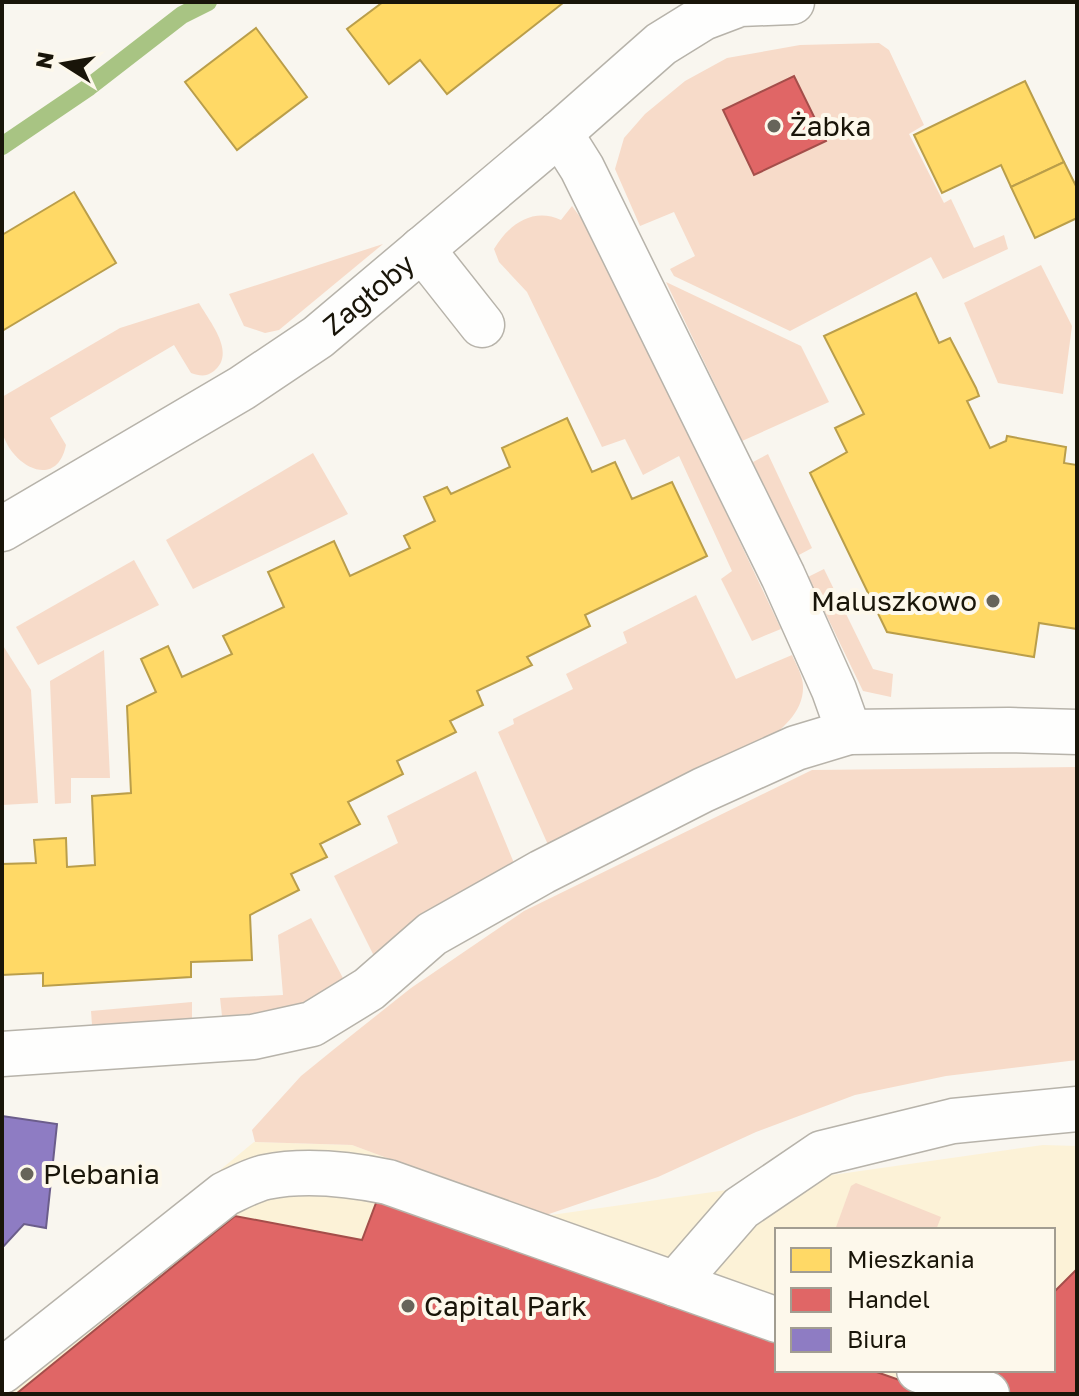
<svg xmlns="http://www.w3.org/2000/svg" width="1079" height="1396" viewBox="0 0 1079 1396" font-family="'Golos Text',sans-serif">
<style>
.built{fill:#fcf2d7;fill-rule:evenodd}
.green{fill:#f7dbc9}
.homes{fill:#ffd966;stroke:#ba9e4a;stroke-width:2}
.shops{fill:#e06666;stroke:#a44e4a;stroke-width:2}
.offices{fill:#8e7cc3;stroke:#6b5d8b;stroke-width:2}
.lines{fill:none;stroke-linecap:round;stroke-linejoin:round}
.stream{stroke:#a8c483;stroke-width:18}
.minor-casing{stroke:#b7b3aa;stroke-width:47}
.minor{stroke:#fefefd;stroke-width:44}
.poi-dot{fill:#67645a;stroke:#fdf8eb;stroke-width:3}
.labels{text-anchor:middle;stroke-width:8;stroke-linejoin:round;paint-order:stroke}
.poi-label{font-size:28px;fill:#191509;stroke:#fdf8eb;text-anchor:start}
.street-label{font-size:28px;fill:#191509;stroke:#fdf8eb}
</style>
<rect width="100%" height="100%" fill="#f9f6ef"/>
<path class="built" d="M254 1142 352 1145 544 1216 1043 1145 1077 1146V1394H2V1350ZM777 1230H1053V1370H777Z"/>
<g class="green">
<path d="M879 43 889 50 924 125 909 134 944 203 951 199 974 248 1004 235 1008 249 943 279 931 257 790 331 674 276 670 269 695 256 674 212 640 226 615 169 624 138 645 114 685 81 727 58 800 45Z"/>
<path d="M572 206 583 221 695 447 781 629 752 641 721 579 732 571 679 456 643 475 625 439 602 447 527 292 499 262 494 249C509 224 533 207 561 220Z"/>
<path d="M383 244 279 330 265 333 244 326 229 294Z"/>
<path d="M1041 265 1072 326 1063 394 998 383 964 303Z"/>
<path d="M666 282 801 346 829 402 742 441Z"/>
<path d="M199 303C209 321 237 353 214 371 206 377 200 376 191 373L174 345 50 418 66 445C56 493 8 463 2 430 0 420 2 407 2 397L120 328Z"/>
<path d="M313 453 348 514 193 589 166 540Z"/>
<path d="M768 454 812 548 797 556 753 462Z"/>
<path d="M134 560 159 605 38 665 16 627Z"/>
<path d="M824 569 873 669 893 674 891 697 863 691 808 577Z"/>
<path d="M696 595 736 679 792 655C796 664 803 676 803 686 804 712 781 730 762 744L549 847 498 732 514 724 513 719 573 689 566 674 627 643 623 632Z"/>
<path d="M2 644 31 690 38 803 2 805Z"/>
<path d="M104 650 110 778H71V803L55 804 50 681Z"/>
<path d="M1077 767V1060L946 1076 855 1095 756 1132 658 1177 543 1216 352 1145 255 1142 252 1130 301 1076 333 1050 411 988 524 911 812 770Z"/>
<path d="M476 771 514 863 374 956 334 876 398 843 387 816Z"/>
<path d="M311 918 344 980 317 1000 279 1012 222 1016 220 998 283 995 278 935Z"/>
<path d="M192 1002V1019L92 1025 91 1011Z"/>
<path d="M856 1183 941 1217 936 1230H835L851 1186Z"/>
</g>
<g class="homes">
<path d="M383 2H562L563 3 447 94 420 60 389 84 347 29Z"/>
<path d="M256 28 307 97 237 150 185 82Z"/>
<path d="M1025 81 1064 162 1011 187 1001 165 942 193 914 135Z"/>
<path d="M1064 162 1077 188V218L1035 238 1011 187Z"/>
<path d="M74 192 116 263 2 331V235Z"/>
<path d="M916 293 939 343 950 338 976 388 979 396 967 401 990 448 1006 441 1007 436 1066 447 1064 463 1077 465V629L1039 623 1034 657 887 632 810 473 847 452 835 428 864 414 824 336Z"/>
<path d="M567 418 592 472 615 462 632 499 672 482 707 556 585 615 590 626 527 657 532 665 477 691 483 705 450 721 456 732 397 761 403 774 348 802 360 824 320 844 327 857 291 874 299 890 250 915 252 960 191 962V977L43 986V973L2 975V864L36 863 34 840 66 838 67 867 95 865 92 796 131 793 127 706 156 692 141 659 168 646 182 677 232 654 223 636 284 607 268 572 334 541 350 576 410 548 404 536 435 521 424 497 447 487 451 494 510 467 502 448Z"/>
</g>
<g class="shops">
<path d="M794 76 826 141 754 175 723 110Z"/>
<path d="M379 1195 777 1336V1370H871L939 1394H16L235 1216 362 1240Z"/>
<path d="M1077 1269V1394H1013L970 1378 978 1370H1053V1293Z"/>
</g>
<path class="offices" d="M2 1116 57 1124 46 1228 24 1224 2 1248Z"/>
<g class="lines">
<path class="stream" d="M2 146 89 87 182 15 208 2"/>
<g class="minor-casing">
<g id="minor">
<path d="M560 133 582 168 783 576 834 690 849 732"/>
<path d="M422 249 482 325"/>
<path id="s1" d="M2 529 242 388 318 337 560 133 661 44 703 18 740 4 792 2"/>
<path d="M2 1054 253 1037 312 1024 369 989 432 934 542 872 703 790 796 748 849 732 1009 730 1077 732"/>
<path d="M675 1284 741 1208 822 1153 953 1121 1077 1109"/>
<path d="M919 1370 987 1394"/>
<path d="M2 1371 225 1194C238 1188 252 1180 266 1177 306 1169 349 1174 388 1182L777 1320"/>
</g>
</g>
<use href="#minor" class="minor"/>
</g>
<g class="poi-dot">
<circle cx="774" cy="126" r="8"/>
<circle cx="993" cy="601" r="8"/>
<circle cx="27" cy="1174" r="8"/>
<circle cx="408" cy="1306" r="8"/>
</g>
<g class="labels">
<g class="poi-label">
<text x="790" y="136">Żabka</text>
<text x="977" y="611" text-anchor="end">Maluszkowo</text>
<text x="43" y="1184">Plebania</text>
<text x="424" y="1316">Capital Park</text>
</g>
<g class="street-label">
<text dy="10" stroke="none"><textPath href="#s1" startOffset="436">Zagłoby</textPath></text>
</g>
</g>
<rect width="1079" height="1396" fill="none" stroke="#191509" stroke-width="8"/>
<rect x="775" y="1228" width="280" height="144" fill="#fdf8eb" stroke="#a29d91" stroke-width="2"/>
<rect x="791" y="1248" width="40" height="24" fill="#ffd966" stroke="#a29d91" stroke-width="2"/>
<text x="847" y="1268" font-size="24" fill="#191509">Mieszkania</text>
<rect x="791" y="1288" width="40" height="24" fill="#e06666" stroke="#a29d91" stroke-width="2"/>
<text x="847" y="1308" font-size="24" fill="#191509">Handel</text>
<rect x="791" y="1328" width="40" height="24" fill="#8e7cc3" stroke="#a29d91" stroke-width="2"/>
<text x="847" y="1348" font-size="24" fill="#191509">Biura</text>
<g transform="translate(64 64) rotate(281)" stroke="#fdf8eb" stroke-width="6" paint-order="stroke">
<path d="M0-6L14 30L0 20L-14 30Z" fill="#191509"/>
<text y="-12" font-size="22" font-weight="bold" text-anchor="middle" fill="#191509">N</text>
</g>
</svg>
